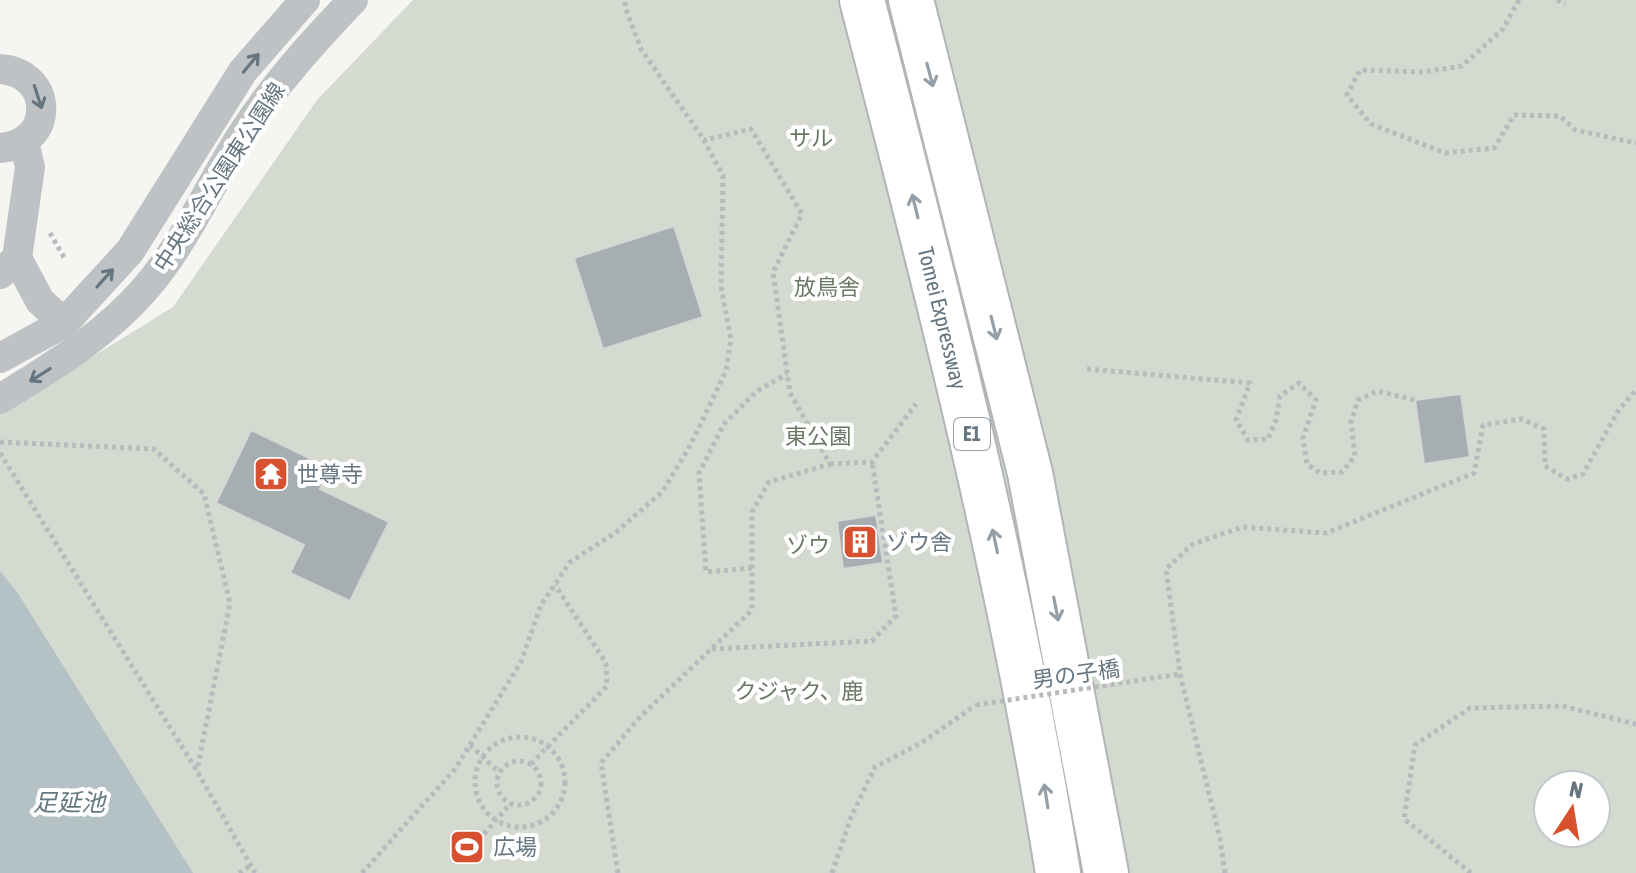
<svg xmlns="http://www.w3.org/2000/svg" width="1636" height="873" viewBox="0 0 1636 873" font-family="'Asap Condensed','Noto Sans JP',sans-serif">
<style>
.green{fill:#d5dad1;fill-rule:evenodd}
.water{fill:#b5c2c5}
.building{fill:#a6aeb2;stroke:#d6d6d4;stroke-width:2}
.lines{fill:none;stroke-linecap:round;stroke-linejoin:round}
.highway-casing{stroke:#b1b5b8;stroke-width:48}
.path{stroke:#b8bbbd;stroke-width:5;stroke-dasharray:4 4;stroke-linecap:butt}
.minor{stroke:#bec2c5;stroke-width:30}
.highway{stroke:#fff;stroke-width:44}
.path-bridge{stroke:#b8bbbd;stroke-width:5;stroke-dasharray:4 4;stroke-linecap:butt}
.oneway{stroke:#667681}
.oneway2{stroke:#949fa7}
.labels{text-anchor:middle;stroke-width:8;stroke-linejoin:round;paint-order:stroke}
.shield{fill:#fff;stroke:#949fa7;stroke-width:2}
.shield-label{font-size:20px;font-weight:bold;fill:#667681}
.park-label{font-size:22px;fill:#697864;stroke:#fff}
.street-label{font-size:22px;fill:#667681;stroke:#fff}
.poi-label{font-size:22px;fill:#667681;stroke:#fff;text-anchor:start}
.water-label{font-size:24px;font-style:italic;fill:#62777e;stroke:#fff}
</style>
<rect width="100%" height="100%" fill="#f5f5f2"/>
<path class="green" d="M413 0H1636V873H0V414L173 307 317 100ZM1548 785H1596V833H1548Z"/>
<path class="water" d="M0 571 17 592 193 873H0Z"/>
<g class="building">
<path d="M674 226 703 317 603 349 574 258Z"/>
<path d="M1461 394 1470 457 1424 464 1415 400Z"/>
<path d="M251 430 330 468 320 489 389 522 350 601 290 573 304 545 216 503Z"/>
<path d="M876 515 883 563 843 569 837 521Z"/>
</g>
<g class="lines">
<g class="highway-casing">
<g id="highway">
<path id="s1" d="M862 0C937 289 1011 578 1058 873"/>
<path d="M911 0 1030 473 1106 873"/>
</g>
</g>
<g class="path">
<path d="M1519 0 1503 29 1462 66 1423 72 1360 70 1347 95 1371 124 1445 153 1494 148 1514 115 1560 116 1575 130 1636 143"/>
<path d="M1557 0 1565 4"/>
<path d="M50 233 65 259"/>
<path d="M1087 369 1250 383 1236 420 1248 440 1268 439 1276 420 1280 396 1299 383 1316 400 1303 438 1307 464 1320 473 1342 472 1355 456 1351 422 1358 400 1377 391 1415 400"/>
<path d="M0 442 154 449 204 494 230 603 197 771"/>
<path d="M0 453 197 771 255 873"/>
<path d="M830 464 872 462 916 404"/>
<path d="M752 568 706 572 699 473 724 424 757 391 787 374"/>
<path d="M712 649 872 641 896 616 872 462"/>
<circle cx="520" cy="782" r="45"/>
<path d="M470 745 499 772"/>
<circle cx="519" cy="783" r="22"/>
<path d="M531 764 607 686 606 663 555 585"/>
<path d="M484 834 510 804"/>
<path d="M239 873 251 865"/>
<path d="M362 873 455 769 521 662 541 605 570 562 615 533 663 491 691 444 726 371 731 339 721 287 723 176 704 140 641 49 625 7V0"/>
<path d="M618 873 601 763 639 718 752 610V512L769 482 830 464 790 393 773 272 802 214 751 129 704 140"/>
<path d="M832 873 851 817 875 767 921 743 976 705"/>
<path d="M1225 873 1220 839 1180 674 1166 569 1193 544 1243 527 1326 533 1474 473 1483 425 1521 419 1544 429 1545 466 1567 479 1583 474 1618 411 1636 390"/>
<path d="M1471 873 1404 819 1415 745 1470 708 1562 706 1636 724"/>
</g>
<g class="minor">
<path d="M0 69C55 73 55 145 0 148"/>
<path d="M17 258 40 301 64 323"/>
<path d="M0 274 17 258 30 167 24 142"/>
<path d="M0 358 64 323 130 251 243 71 305 0"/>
<path d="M0 399C52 367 104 336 144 290 184 245 209 186 241 136 273 86 312 43 353 0"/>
</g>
<use href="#highway" class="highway"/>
<path class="path-bridge" d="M976 705 1180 674"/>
</g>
<defs><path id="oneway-shaft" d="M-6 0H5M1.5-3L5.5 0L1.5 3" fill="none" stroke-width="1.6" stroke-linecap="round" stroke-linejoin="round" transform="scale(2)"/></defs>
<g class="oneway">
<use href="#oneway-shaft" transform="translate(251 63) rotate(-50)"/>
<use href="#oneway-shaft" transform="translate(38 97) rotate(72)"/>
<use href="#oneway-shaft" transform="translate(105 278) rotate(-48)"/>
<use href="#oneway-shaft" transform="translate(40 375) rotate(148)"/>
</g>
<g class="oneway2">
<use href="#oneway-shaft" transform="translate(930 75) rotate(75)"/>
<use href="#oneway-shaft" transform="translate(915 206) rotate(-104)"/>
<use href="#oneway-shaft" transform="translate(994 328) rotate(76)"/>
<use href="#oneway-shaft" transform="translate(995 541) rotate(-102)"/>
<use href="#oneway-shaft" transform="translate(1056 609) rotate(79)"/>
<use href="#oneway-shaft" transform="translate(1046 796) rotate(-99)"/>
</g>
<defs>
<g id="temple-square" transform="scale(1.8)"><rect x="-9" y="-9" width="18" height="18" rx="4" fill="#d75130" stroke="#fff"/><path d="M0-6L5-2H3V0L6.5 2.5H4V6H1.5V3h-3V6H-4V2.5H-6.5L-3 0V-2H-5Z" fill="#fff"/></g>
<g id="building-square" transform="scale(1.8)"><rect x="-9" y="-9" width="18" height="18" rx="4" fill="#d75130" stroke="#fff"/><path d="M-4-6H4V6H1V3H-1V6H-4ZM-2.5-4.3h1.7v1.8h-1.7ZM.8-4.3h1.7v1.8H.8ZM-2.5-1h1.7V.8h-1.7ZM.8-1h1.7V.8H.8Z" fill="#fff"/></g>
<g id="stadium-square" transform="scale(1.8)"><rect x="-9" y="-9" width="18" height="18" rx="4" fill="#d75130" stroke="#fff"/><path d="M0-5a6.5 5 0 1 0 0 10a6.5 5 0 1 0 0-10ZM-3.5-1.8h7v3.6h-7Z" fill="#fff"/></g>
</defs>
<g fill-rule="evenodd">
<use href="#temple-square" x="271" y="474"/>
<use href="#building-square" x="860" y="542"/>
<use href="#stadium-square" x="467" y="847"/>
</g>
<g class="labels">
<rect class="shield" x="954" y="418" width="36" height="32" rx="6"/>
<g class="shield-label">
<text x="972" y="441">E1</text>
</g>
<g class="park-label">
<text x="811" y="146">サル</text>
<text x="827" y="295">放鳥舎</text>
<text x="818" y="444">東公園</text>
<text x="808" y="553">ゾウ</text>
<text x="799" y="699">クジャク、鹿</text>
</g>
<g class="street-label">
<text transform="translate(219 177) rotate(-57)" y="8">中央総合公園東公園線</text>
<text dy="8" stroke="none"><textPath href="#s1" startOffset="328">Tomei Expressway</textPath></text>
<text transform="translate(1076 674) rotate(-8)" y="8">男の子橋</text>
</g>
<g class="poi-label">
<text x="297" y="482">世尊寺</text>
<text x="886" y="550">ゾウ舎</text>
<text x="493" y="855">広場</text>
</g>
<g class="water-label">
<text x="69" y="811">足延池</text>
</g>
</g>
<g transform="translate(1572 809) rotate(12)"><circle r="38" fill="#ffffff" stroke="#c2c8cd" stroke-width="2"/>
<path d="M0-6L14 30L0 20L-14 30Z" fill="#d75130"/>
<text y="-12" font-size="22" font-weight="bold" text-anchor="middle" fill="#667681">N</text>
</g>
</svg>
